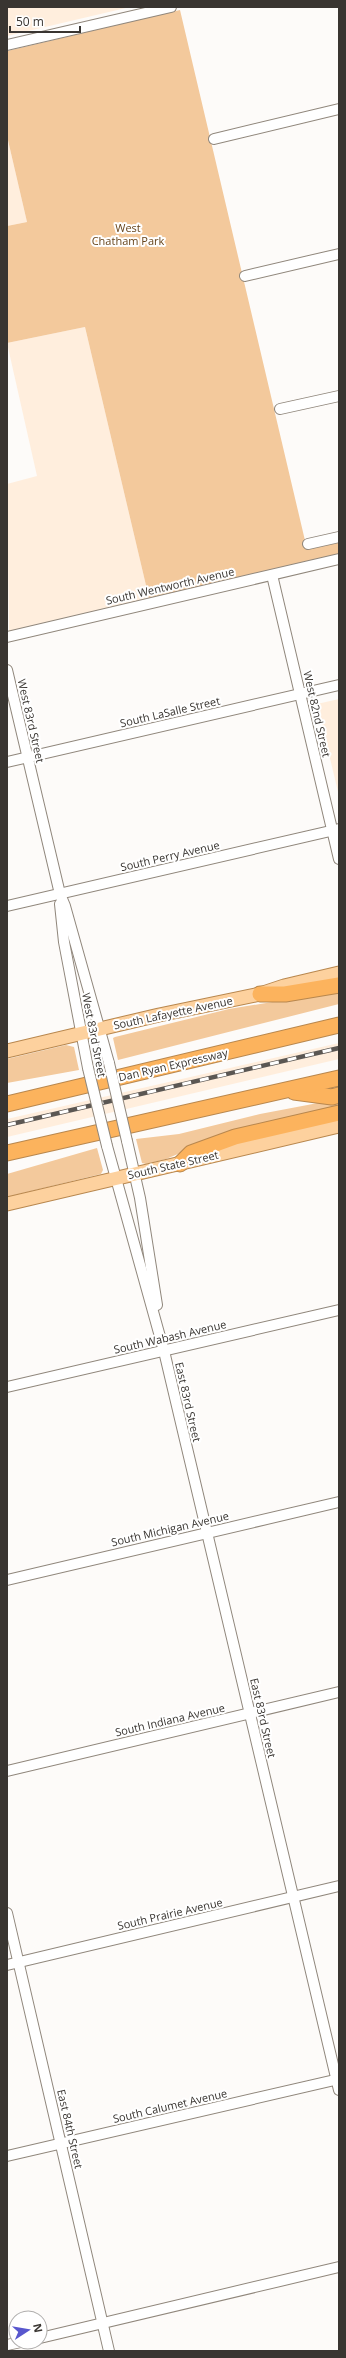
<svg xmlns="http://www.w3.org/2000/svg" width="346" height="2358" viewBox="0 0 346 2358" font-family="'Open Sans',sans-serif">
<style>
.built{fill:#fed}
.green{fill:#f3c99c}
.lines{fill:none;stroke-linecap:round;stroke-linejoin:round}
.minor-casing{stroke:#90877c;stroke-width:12}
.major-casing{stroke:#b8874e;stroke-width:15}
.highway-casing{stroke:#b8874e;stroke-width:17}
.minor{stroke:#fff;stroke-width:10}
.major{stroke:#fdd19e;stroke-width:13}
.highway{stroke:#fcb35d;stroke-width:15}
.rail-casing{stroke:#5b5753;stroke-width:4.5}
.rail{stroke:#fff;stroke-width:3;stroke-dasharray:9;stroke-linecap:butt}
.minor-bridge-casing{stroke:#90877c;stroke-width:12;stroke-linecap:butt}
.minor-bridge{stroke:#fff;stroke-width:10}
.labels{text-anchor:middle;stroke-width:4;stroke-linejoin:round;paint-order:stroke}
.park-label{font-size:11px;fill:#66441b;stroke:#fff}
.street-label{font-size:11px;fill:#393531;stroke:#fff}
</style>
<rect width="100%" height="100%" fill="#fdfbf9"/>
<g class="built">
<path d="M7 7H130L7 36Z"/>
<path d="M7 136 27 222 7 226Z"/>
<path d="M85 327 149 598 9 632 7 484 37 476 7 343Z"/>
<path d="M339 699V796L317 704Z"/>
<path d="M339 1043V1059L7 1137V1119Z"/>
</g>
<g class="green">
<path d="M180 10 307 549 339 542V555L149 598 85 327 7 343V226L27 222 7 136V51Z"/>
<path d="M339 991V1004L118 1060 113 1038 115 1037 229 1009Z"/>
<path d="M66 1045 74 1047 79 1070 7 1083V1059Z"/>
<path d="M339 1099V1108L197 1146 166 1159 146 1164 142 1163 136 1139 179 1134 260 1114Z"/>
<path d="M97 1148 103 1170 101 1174 7 1197V1174Z"/>
</g>
<g class="lines">
<g class="minor-casing">
<g id="minor">
<path d="M7 45 171 7"/>
<path d="M214 139 339 109"/>
<path d="M245 276 339 254"/>
<path d="M280 409 339 396"/>
<path d="M308 544 339 537"/>
<path d="M272 575 339 859"/>
<path d="M7 637 339 559"/>
<path d="M7 670 60 894 65 906 109 1063"/>
<path d="M7 762 339 685"/>
<path d="M60 904 64 942 88 1068"/>
<path d="M7 906 339 829"/>
<path d="M127 1141 140 1198 157 1305"/>
<path d="M107 1146 164 1351 339 2090"/>
<path d="M7 1387 339 1310"/>
<path d="M7 1580 339 1502"/>
<path d="M7 1771 339 1692"/>
<path d="M7 1913 109 2351"/>
<path d="M7 1965 339 1886"/>
<path d="M7 2156 339 2079"/>
<path d="M40 2338 339 2267"/>
<path d="M7 2345 21 2342"/>
</g>
</g>
<g class="major-casing">
<g id="major">
<path d="M7 1051 159 1015 260 994 284 986 339 973"/>
<path d="M7 1204 339 1126"/>
</g>
</g>
<g class="highway-casing">
<g id="highway">
<path d="M260 994H285L339 985"/>
<path d="M294 1092 332 1097 339 1095"/>
<path d="M7 1104 339 1025"/>
<path d="M7 1153 339 1078"/>
<path d="M180 1164 191 1153 235 1137 339 1113"/>
</g>
</g>
<use href="#minor" class="minor"/>
<use href="#major" class="major"/>
<use href="#highway" class="highway"/>
<g class="rail-casing">
<path id="rail" d="M7 1125 339 1048"/>
</g>
<use href="#rail" class="rail"/>
<g class="minor-bridge-casing">
<g id="minor-bridge">
<path d="M109 1063 127 1141"/>
<path d="M88 1068 107 1146"/>
</g>
</g>
<use href="#minor-bridge" class="minor-bridge"/>
</g>
<g class="labels">
<g class="park-label">
<text x="128" y="232">West<tspan x="128" dy="13">Chatham Park</tspan></text>
</g>
<g class="street-label">
<text transform="translate(170 586) rotate(-13)" y="4">South Wentworth Avenue</text>
<text transform="translate(170 712) rotate(-13)" y="4">South LaSalle Street</text>
<text transform="translate(317 714) rotate(77)" y="4">West 82nd Street</text>
<text transform="translate(31 721) rotate(77)" y="4">West 83rd Street</text>
<text transform="translate(170 856) rotate(-13)" y="4">South Perry Avenue</text>
<text transform="translate(173 1013) rotate(-12)" y="4">South Lafayette Avenue</text>
<text transform="translate(94 1035) rotate(79)" y="4">West 83rd Street</text>
<text transform="translate(173 1065) rotate(-13)" y="4">Dan Ryan Expressway</text>
<text transform="translate(173 1165) rotate(-13)" y="4">South State Street</text>
<text transform="translate(170 1337) rotate(-13)" y="4">South Wabash Avenue</text>
<text transform="translate(188 1402) rotate(77)" y="4">East 83rd Street</text>
<text transform="translate(170 1529) rotate(-13)" y="4">South Michigan Avenue</text>
<text transform="translate(263 1718) rotate(77)" y="4">East 83rd Street</text>
<text transform="translate(170 1720) rotate(-13)" y="4">South Indiana Avenue</text>
<text transform="translate(170 1914) rotate(-13)" y="4">South Prairie Avenue</text>
<text transform="translate(170 2106) rotate(-13)" y="4">South Calumet Avenue</text>
<text transform="translate(70 2129) rotate(77)" y="4">East 84th Street</text>
</g>
</g>
<rect width="346" height="2358" fill="none" stroke="#393531" stroke-width="16"/>
<g transform="translate(28 2330) rotate(78)"><circle r="19" fill="#ffffff" stroke="#b0aead"/>
<path d="M0-3L7 15L0 10L-7 15Z" fill="#5857ce"/>
<text y="-6" font-size="11" font-weight="bold" text-anchor="middle" fill="#393531">N</text>
</g>
<path d="M10 26v6h70v-6" fill="none" stroke="#393531" stroke-width="2"/>
<text x="16" y="26" font-size="12" fill="#393531" stroke="#ffffff" stroke-width="3" paint-order="stroke">50 m</text>
</svg>
